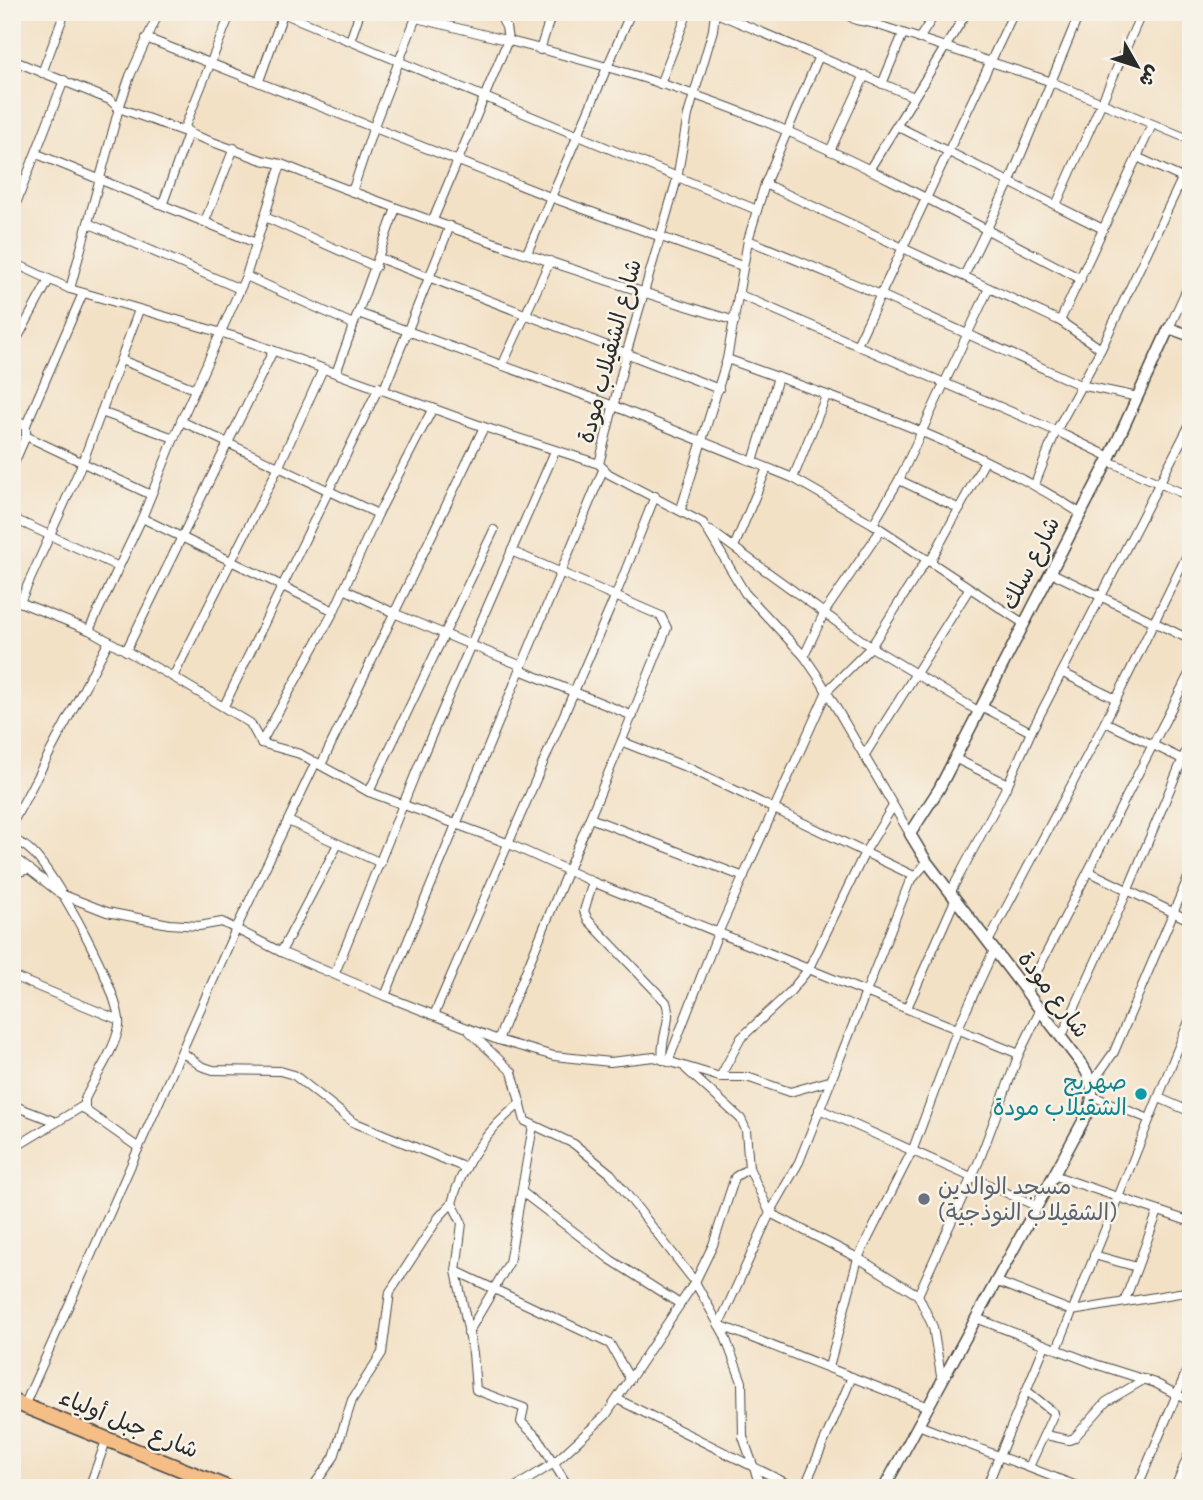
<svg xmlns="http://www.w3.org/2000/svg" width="1203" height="1500" viewBox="0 0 1203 1500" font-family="'Patrick Hand','Playpen Sans Arabic',sans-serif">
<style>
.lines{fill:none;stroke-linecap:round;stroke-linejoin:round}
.minor-casing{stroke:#494642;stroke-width:10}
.tertiary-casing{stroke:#494642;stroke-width:13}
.trunk-casing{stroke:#494642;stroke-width:17}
.minor{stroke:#fff;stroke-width:8}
.tertiary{stroke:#fff;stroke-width:10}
.trunk{stroke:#f6be87;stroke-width:14}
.culture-dot{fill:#0f9aa8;stroke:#f7f3e8;stroke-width:2.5}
.worship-dot{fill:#6b7280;stroke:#f7f3e8;stroke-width:2.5}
.labels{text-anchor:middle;stroke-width:5;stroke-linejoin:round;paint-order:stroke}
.street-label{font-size:23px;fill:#2b2b2b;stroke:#f7f3e8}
.culture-label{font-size:23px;fill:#0d838f;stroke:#f7f3e8;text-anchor:end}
.worship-label{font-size:23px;fill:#5b616d;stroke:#f7f3e8;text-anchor:start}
</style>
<rect width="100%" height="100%" fill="#f7f3e8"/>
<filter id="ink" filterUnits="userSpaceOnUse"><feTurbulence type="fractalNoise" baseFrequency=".0143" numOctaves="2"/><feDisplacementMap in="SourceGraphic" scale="14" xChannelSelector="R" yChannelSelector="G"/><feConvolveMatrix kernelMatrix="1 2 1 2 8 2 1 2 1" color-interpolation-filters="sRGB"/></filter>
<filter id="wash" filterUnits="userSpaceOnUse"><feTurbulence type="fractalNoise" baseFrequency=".00686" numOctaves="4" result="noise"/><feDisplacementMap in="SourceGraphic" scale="28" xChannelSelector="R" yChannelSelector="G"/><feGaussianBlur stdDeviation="1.57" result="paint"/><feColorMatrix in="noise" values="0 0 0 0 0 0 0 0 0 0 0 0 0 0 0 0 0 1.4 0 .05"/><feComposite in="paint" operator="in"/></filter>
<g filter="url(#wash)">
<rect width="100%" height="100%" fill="#f3e1c6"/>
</g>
<g filter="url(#ink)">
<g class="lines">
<g class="minor-casing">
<g id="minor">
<path d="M280 12 757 210"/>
<path d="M714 12 914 97"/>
<path d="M715 12 713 30 688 115 677 179 627 351 599 464 609 474 703 523 745 593 804 656 817 675 910 834"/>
<path d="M842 12 856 20 872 23 1049 81 1191 140"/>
<path d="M416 18C541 48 669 79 787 131 887 175 984 229 1081 279"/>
<path d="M872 23 877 12"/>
<path d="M146 38 550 197 742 266"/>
<path d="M919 39 936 12"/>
<path d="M350 41 360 12"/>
<path d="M540 50 552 12"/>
<path d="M12 60 110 100 119 108 262 160 281 164C430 223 582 274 735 321"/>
<path d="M42 73 65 12"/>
<path d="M259 81 283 14"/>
<path d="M660 84 688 12"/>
<path d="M882 84 903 34"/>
<path d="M897 126 1103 229"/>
<path d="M184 129 231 12"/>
<path d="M830 151 865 75"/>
<path d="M37 154 256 243"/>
<path d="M1137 157 1182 178"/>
<path d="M869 170 967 12"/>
<path d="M765 184 1060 321 1101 349"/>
<path d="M352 192 374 126 418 12"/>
<path d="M163 203 189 131"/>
<path d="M1056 205 1142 12"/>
<path d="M12 214 64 80"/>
<path d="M265 217 376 267"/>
<path d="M433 220 508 40 506 27 498 12"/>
<path d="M205 221 234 148"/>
<path d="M90 224 240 289"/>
<path d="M748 240 881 295 1080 385 1138 397"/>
<path d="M527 253 631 12"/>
<path d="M379 258 719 389"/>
<path d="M12 262 70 289 236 337 484 427 599 464"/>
<path d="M246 276 353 324"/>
<path d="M964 276 1010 181 1080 12"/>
<path d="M70 289 119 108 130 76 159 12"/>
<path d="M738 294 1056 431 1110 457"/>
<path d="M358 313 614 406 793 478 873 524 1023 623"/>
<path d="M1060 321 1152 125"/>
<path d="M1169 328 1191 280"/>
<path d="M857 345 1014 12"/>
<path d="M12 348 49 280"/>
<path d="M727 359C847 402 973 444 1080 513"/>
<path d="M121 360 195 389"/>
<path d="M502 366 550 261"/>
<path d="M336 373 396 208"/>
<path d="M384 389 450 226"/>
<path d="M101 412 174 438"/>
<path d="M12 417 26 425"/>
<path d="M181 421 378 514"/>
<path d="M26 436 151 495"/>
<path d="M1108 461 1191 497"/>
<path d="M753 462 778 377"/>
<path d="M12 468 26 436V425L83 293"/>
<path d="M793 478 826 396"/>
<path d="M899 480 960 509"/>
<path d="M1035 484 1056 431 1101 349 1191 160"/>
<path d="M681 509 727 359 748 240 765 184 819 56"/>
<path d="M12 518 119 567"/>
<path d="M142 518 334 611"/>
<path d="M873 524 899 480 989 288"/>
<path d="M711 531 871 647 978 711"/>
<path d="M734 547 767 468"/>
<path d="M930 562 985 461"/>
<path d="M1050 572 1191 640"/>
<path d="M344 589 396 614 522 666"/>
<path d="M12 599 89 630 173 677 250 723 261 743 300 754 369 792 507 843 593 882 1019 1054"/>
<path d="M20 602 82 464 139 310"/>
<path d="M89 630 142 518 181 421 246 276 281 164"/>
<path d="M126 651 273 351"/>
<path d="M804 656 824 613 880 531"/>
<path d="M520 670 633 716"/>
<path d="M1063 673 1116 699"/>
<path d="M173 677 279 466 323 369"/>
<path d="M224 706 379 387"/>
<path d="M981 706 1031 732"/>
<path d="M1105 722 1182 759"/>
<path d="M623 742 691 769 912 875"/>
<path d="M261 743 334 611 378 514 433 408"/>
<path d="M864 756 969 589"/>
<path d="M954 758 1008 784"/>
<path d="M321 765 484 427"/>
<path d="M369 792 494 530"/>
<path d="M590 818 744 877"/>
<path d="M288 821 381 863"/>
<path d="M12 824 109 641"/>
<path d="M12 838C18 842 25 845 30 850 54 870 123 996 119 1026 115 1050 95 1077 85 1099V1110L139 1148"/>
<path d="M12 856 61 894 107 912 169 924 199 926 222 922 281 952 385 996 498 1040 554 1056 610 1062 654 1057 720 1077H747L790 1092 829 1081"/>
<path d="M927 862 909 883 799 1162 770 1213 719 1325 928 1407"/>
<path d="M1090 872 1191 921"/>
<path d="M12 874 30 869"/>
<path d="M593 882 584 911 588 920 666 1002C673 1021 659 1040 663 1060"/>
<path d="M950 893 1008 784 1031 732 1191 422"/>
<path d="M988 942 1105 722 1191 547"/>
<path d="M281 952 338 844"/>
<path d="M335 973 423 755 555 451"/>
<path d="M12 976 119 1020"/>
<path d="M1027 991 1191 670"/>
<path d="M385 996 603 470"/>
<path d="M907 1008 955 900"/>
<path d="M434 1015 615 597 655 496"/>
<path d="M470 1032 512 1072 525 1121 574 1144 611 1174 695 1282 724 1334 742 1382 743 1437 761 1488"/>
<path d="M1061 1038 1127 892 1191 739"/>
<path d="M498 1040C553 902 613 767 667 628L661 616 511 551"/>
<path d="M182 1052 201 1066 213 1070 280 1071 294 1075 353 1122 466 1168"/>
<path d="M668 1062 718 933 827 691 871 647 927 559"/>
<path d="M686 1069 741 1119 746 1130 749 1168 770 1213 858 1258 918 1295 933 1327 942 1382"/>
<path d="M720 1077 741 1038 789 993 808 970 865 852 893 806"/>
<path d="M1092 1083 1114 1052 1191 871"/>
<path d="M1092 1096 1149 1119"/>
<path d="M1159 1098 1191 1112"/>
<path d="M521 1103C489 1127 462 1164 452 1203L462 1223 456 1271 473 1353 476 1390 524 1408 521 1422 538 1438 569 1488"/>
<path d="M12 1105 56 1122"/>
<path d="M819 1109 1036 1206"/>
<path d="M12 1149 83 1106"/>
<path d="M1053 1175 1191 1222"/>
<path d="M522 1192 611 1260 680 1304"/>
<path d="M1094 1255 1137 1267"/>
<path d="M456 1271 610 1344 630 1379"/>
<path d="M995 1281 1072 1311 1191 1291"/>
<path d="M918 1295 979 1161 1019 1054 1041 1009"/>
<path d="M1125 1300 1158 1211"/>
<path d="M976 1318 1095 1364 1155 1383 1191 1402"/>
<path d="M468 1333 509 1263 533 1126"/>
<path d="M1057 1349 1191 1016"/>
<path d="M829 1367 858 1258 913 1149 958 1028 994 950"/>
<path d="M1027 1391 1054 1413 1029 1467"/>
<path d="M617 1399 796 1488"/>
<path d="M24 1406 235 931 316 762"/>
<path d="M918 1425 1082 1488"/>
<path d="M1046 1435 1069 1440 1074 1438 1106 1402 1145 1379"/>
<path d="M89 1488 107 1438"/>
<path d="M312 1488 334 1457 352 1400 382 1353 390 1292 439 1217 452 1203"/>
<path d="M514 1488 554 1463 606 1415 695 1282 713 1245 735 1177 749 1168"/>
<path d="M804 1488 852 1377"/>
<path d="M986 1488 1045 1345"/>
<path d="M1137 1488 1191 1361"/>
<path d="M1175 1488 1191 1448"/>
</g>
</g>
<g class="tertiary-casing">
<path id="tertiary" d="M884 1488 1088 1112C1095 1095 1093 1082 1083 1066L927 862 910 834 939 789 1108 461 1169 328 1191 336"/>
</g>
<g class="trunk-casing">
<path id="trunk" d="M12 1401 228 1488"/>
</g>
<use href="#minor" class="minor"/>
<use href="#tertiary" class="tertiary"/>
<use href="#trunk" class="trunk"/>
</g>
</g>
<circle class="culture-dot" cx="1141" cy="1094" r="7"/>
<circle class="worship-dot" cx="924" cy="1199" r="7"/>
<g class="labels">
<g class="street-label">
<text transform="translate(609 351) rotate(-75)" y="8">شارع الشقيلاب مودة</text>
<text transform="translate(1030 563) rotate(-63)" y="8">شارع سلك</text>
<text transform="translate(1054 994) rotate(53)" y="8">شارع مودة</text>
<text transform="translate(129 1423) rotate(22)" y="8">شارع جبل أولياء</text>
</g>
<g class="culture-label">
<text x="1127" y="1089">صهريج<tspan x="1127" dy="26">الشقيلاب مودة</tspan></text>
</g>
<g class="worship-label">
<text x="938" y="1194">مسجد الوالدين<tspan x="938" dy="26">(الشقيلاب النوذجية)</tspan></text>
</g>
</g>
<rect width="1203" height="1500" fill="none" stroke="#f7f3e8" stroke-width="42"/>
<g transform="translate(1137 66) rotate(129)" stroke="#f7f3e8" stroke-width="5" paint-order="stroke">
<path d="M0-5L12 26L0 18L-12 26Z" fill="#2b2b2b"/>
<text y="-10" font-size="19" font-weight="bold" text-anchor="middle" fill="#2b2b2b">ش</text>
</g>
</svg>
